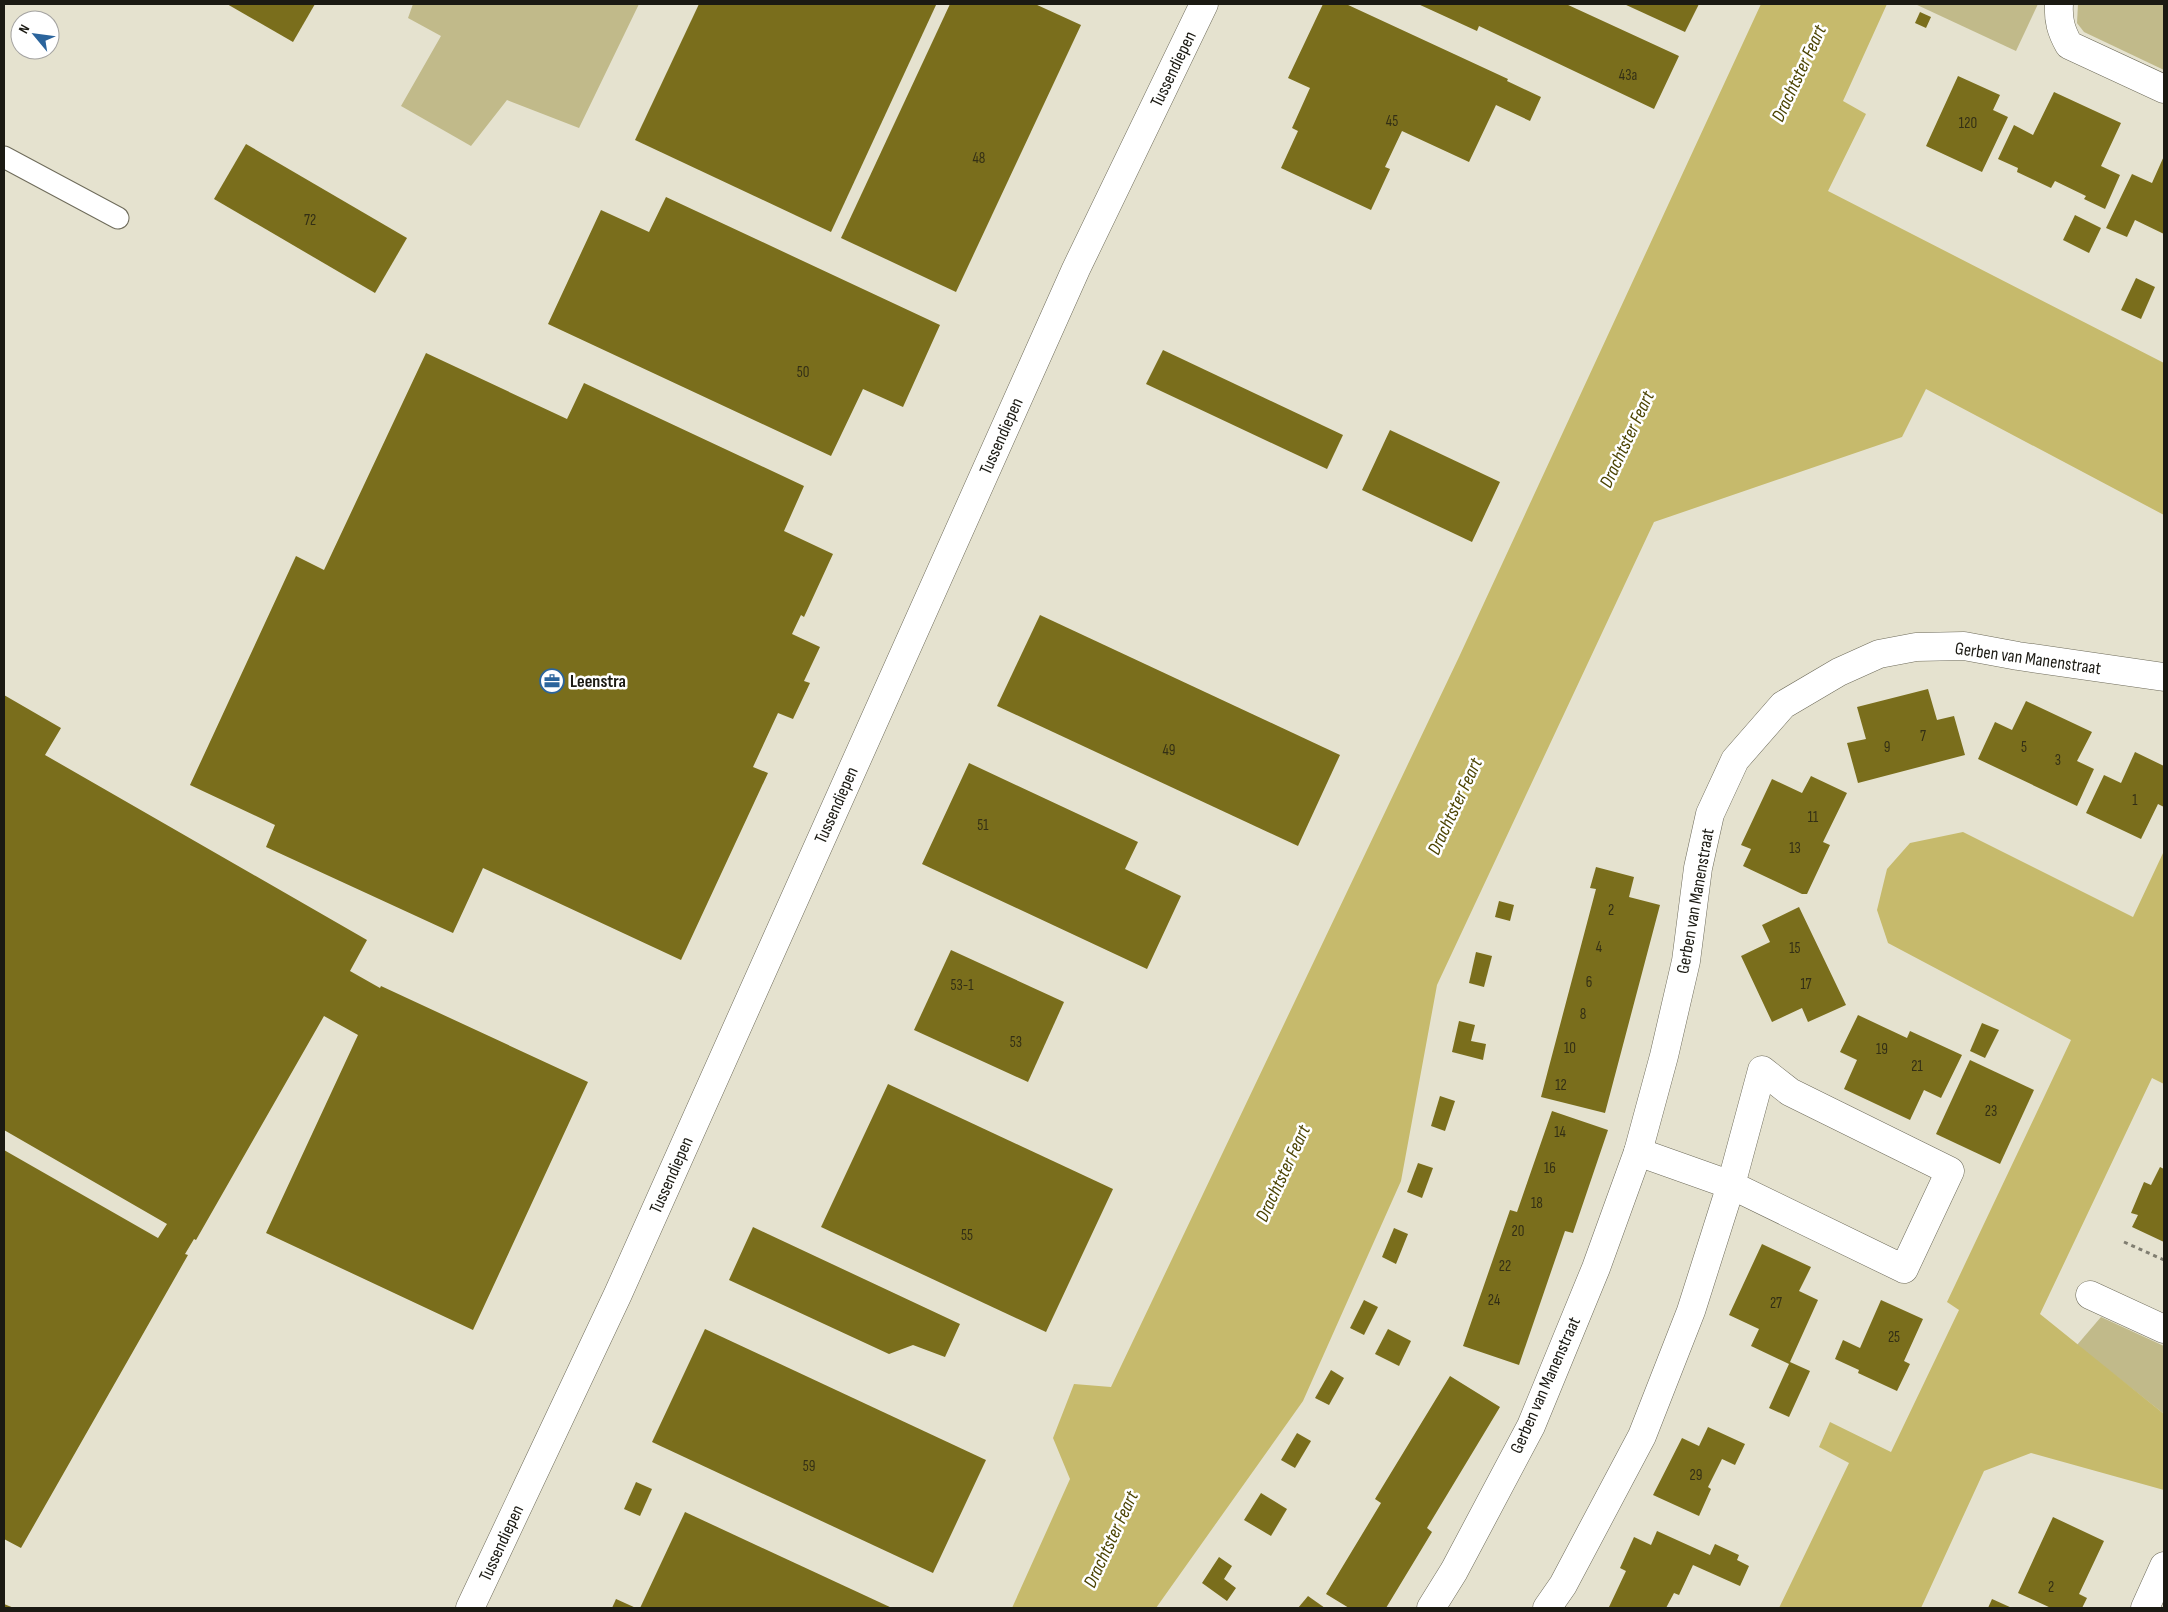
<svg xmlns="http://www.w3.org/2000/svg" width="2168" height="1612" viewBox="0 0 2168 1612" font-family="'Sofia Sans Condensed',sans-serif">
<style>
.green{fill:#c1ba8a}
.water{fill:#c6ba6c}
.building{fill:#7a6e1c}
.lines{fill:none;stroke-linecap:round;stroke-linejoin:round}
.service-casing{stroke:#6e6b5a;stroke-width:23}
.minor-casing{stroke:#6e6b5a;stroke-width:29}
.path{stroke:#807e71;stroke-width:3;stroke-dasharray:4 4;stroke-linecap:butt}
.service{stroke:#fff;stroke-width:21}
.minor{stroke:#fff;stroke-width:28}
.labels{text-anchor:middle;stroke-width:5;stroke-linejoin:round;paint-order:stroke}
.number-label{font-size:15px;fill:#332f15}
.street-label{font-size:18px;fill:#1b1a13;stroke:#fff}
.poi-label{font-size:18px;font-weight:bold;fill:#1b1a13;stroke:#fff;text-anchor:start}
.water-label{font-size:19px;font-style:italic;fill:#4b4302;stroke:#fff}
</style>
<rect width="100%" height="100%" fill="#e5e2cf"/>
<g class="green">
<path d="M413 4H639L579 128 507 100 471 146 401 106 441 36 408 18Z"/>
<path d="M1915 4H2038L2016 51Z"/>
<path d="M2078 4H2164V70L2084 32 2077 23Z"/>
<path d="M2101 1317 2164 1346V1414L2077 1345Z"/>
</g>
<g class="water">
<path d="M1761 4H1887L1843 101 1866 114 1828 191 2164 363V515L1926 389 1902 437 1654 522 1437 985 1401 1181 1303 1401 1156 1608H1012L1070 1479 1053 1438 1074 1384 1111 1387 1459 657Z"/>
<path d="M1963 832 2133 917 2164 851V1084L2152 1078 2040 1314 2164 1414V1490L2031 1453 1984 1471 1921 1608H1779L1849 1463 1819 1447 1830 1422 1891 1452 1959 1310 1947 1302 2071 1040 1888 943 1877 910 1887 869 1910 843Z"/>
</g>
<g class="building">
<path d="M227 4H315L293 42Z"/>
<path d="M699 4H932L936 5 831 232 635 140Z"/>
<path d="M950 4H1035L1081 25 956 292 841 238Z"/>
<path d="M1323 4H1346L1508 79 1507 81 1541 97 1530 121 1496 105 1469 162 1402 131 1385 167 1390 169 1371 210 1281 168 1298 131 1292 128 1310 88 1288 78Z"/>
<path d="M1418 4H1566L1679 56 1654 109 1479 26 1477 31Z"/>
<path d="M1624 4H1699L1685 32Z"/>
<path d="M1920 12 1931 17 1926 28 1915 23Z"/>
<path d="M1958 76 2000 95 1993 110 2008 117 1982 172 1926 146Z"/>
<path d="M2054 92 2121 123 2101 166 2120 175 2105 209 2084 199 2086 196 2055 181 2051 188 2017 172 2018 168 1998 159 2014 125 2033 135Z"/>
<path d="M246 144 407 238 375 293 214 199Z"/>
<path d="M2164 156V234L2135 220 2127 237 2106 228 2132 174 2152 183Z"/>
<path d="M666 197 940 325 903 407 863 389 831 456 548 324 601 210 649 232Z"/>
<path d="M2075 215 2101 228 2089 253 2063 240Z"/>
<path d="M2136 278 2155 287 2141 319 2121 310Z"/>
<path d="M1163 350 1343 435 1327 469 1146 384Z"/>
<path d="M426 353 567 419 584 383 804 486 784 531 833 554 804 617 801 615 792 634 820 647 804 681 810 683 793 719 778 713 753 767 768 773 681 960 483 868 453 933 266 847 275 825 190 785 296 556 324 570Z"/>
<path d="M1390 430 1500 482 1472 542 1362 490Z"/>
<path d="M1040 615 1340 755 1298 846 997 706Z"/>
<path d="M1928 689 1937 720 1954 716 1965 755 1858 783 1847 743 1866 739 1857 707Z"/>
<path d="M4 695 61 728 45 755 367 940 350 971 380 988 381 986 588 1082 473 1330 266 1233 358 1035 324 1016 196 1240 194 1239 185 1254 188 1255 21 1548 4 1539V1150L158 1238 167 1224 4 1130Z"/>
<path d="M2026 701 2092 732 2077 761 2094 769 2077 806 1978 759 1995 722 2012 730Z"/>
<path d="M2135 752 2164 766V807L2158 804 2141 839 2086 813 2104 775 2121 783Z"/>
<path d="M969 763 1138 842 1125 869 1181 896 1147 969 922 864Z"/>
<path d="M1811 776 1847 793 1823 842 1830 845 1807 894H1802L1743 866 1751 849 1741 845 1772 779 1802 793Z"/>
<path d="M1596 867 1634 877 1629 897 1660 905 1605 1113 1541 1097 1596 889 1590 888Z"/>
<path d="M1499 901 1514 905 1510 921 1495 917Z"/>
<path d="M1799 907 1846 1005 1808 1022 1802 1008 1772 1022 1741 956 1770 942 1762 925Z"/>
<path d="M951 950 1064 1002 1028 1082 914 1030Z"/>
<path d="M1476 952 1492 956 1484 987 1469 983Z"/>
<path d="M1858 1015 1907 1038 1910 1031 1962 1055 1941 1098 1924 1090 1910 1120 1844 1089 1857 1060 1840 1052Z"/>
<path d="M1459 1021 1475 1025 1471 1041 1486 1044 1483 1060 1452 1052Z"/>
<path d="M1982 1023 1999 1030 1985 1058 1970 1051Z"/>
<path d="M1970 1060 2034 1090 2000 1164 1936 1134Z"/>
<path d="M888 1084 1113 1189 1046 1332 821 1227Z"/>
<path d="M1440 1096 1455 1101 1445 1131 1431 1126Z"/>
<path d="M1552 1111 1608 1130 1573 1233 1565 1231 1519 1365 1463 1346 1510 1210 1517 1212Z"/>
<path d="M1418 1163 1433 1168 1422 1198 1407 1192Z"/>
<path d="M2160 1167 2164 1169V1242L2132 1227 2138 1215 2131 1213 2144 1182 2151 1185Z"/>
<path d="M753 1227 960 1324 945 1357 913 1345 889 1354 729 1280Z"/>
<path d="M1394 1228 1408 1234 1396 1264 1382 1257Z"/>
<path d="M1762 1244 1811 1267 1799 1291 1818 1300 1790 1362 1810 1371 1789 1417 1769 1408 1789 1364 1751 1346 1759 1329 1729 1315Z"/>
<path d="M1364 1300 1378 1307 1364 1335 1350 1328Z"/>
<path d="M1881 1300 1923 1319 1904 1361 1910 1364 1897 1391 1858 1373 1859 1370 1835 1359 1843 1340 1860 1348Z"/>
<path d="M705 1329 986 1460 933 1573 652 1442Z"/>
<path d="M1388 1329 1411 1341 1399 1366 1375 1354Z"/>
<path d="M1331 1370 1344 1378 1329 1405 1315 1398Z"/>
<path d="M1450 1376 1500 1407 1427 1528 1432 1532 1386 1608H1349L1326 1594 1381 1503 1375 1499Z"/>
<path d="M1708 1427 1745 1444 1735 1465 1722 1459 1708 1487 1711 1489 1699 1516 1653 1495 1682 1438 1699 1446Z"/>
<path d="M1297 1433 1311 1441 1295 1468 1281 1460Z"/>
<path d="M636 1482 652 1489 640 1516 624 1509Z"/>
<path d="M1261 1493 1287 1509 1271 1536 1244 1520Z"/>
<path d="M685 1512 892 1608H640Z"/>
<path d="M2053 1517 2104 1541 2079 1594 2087 1598 2082 1608H2051L2018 1593Z"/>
<path d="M1657 1531 1710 1555 1715 1544 1739 1555 1737 1560 1749 1566 1740 1586 1693 1565 1679 1595 1674 1593 1666 1608 1609 1607 1626 1571 1620 1568 1634 1537 1651 1545Z"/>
<path d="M1219 1557 1232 1566 1224 1579 1236 1588 1227 1601 1202 1583Z"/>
<path d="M1308 1596 1325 1608H1298Z"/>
<path d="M616 1599 636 1608H612Z"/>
<path d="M1992 1599 2012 1608H1988Z"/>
<path d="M4 1604 14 1608H4Z"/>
</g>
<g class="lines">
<g class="service-casing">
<path id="service" d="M4 157 118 218"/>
</g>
<g class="minor-casing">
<g id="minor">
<path d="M2059 4C2058 20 2061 31 2069 45L2164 89"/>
<path d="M1762 1070 1790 1092 1950 1171 1904 1269 1731 1185Z"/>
<path d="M2090 1295 2164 1329"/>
<path d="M470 1608 618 1294 1076 269 1204 4"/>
<path d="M1431 1608 1454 1571 1531 1426 1596 1268 1638 1152 1664 1056 1686 961 1698 868 1710 814 1735 760 1783 705 1839 672 1879 654 1916 647 1964 646 2018 656 2164 677"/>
<path d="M1547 1608 1563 1585 1642 1436 1691 1311 1731 1185 1638 1152"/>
<path d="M2145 1608 2164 1566"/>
</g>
</g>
<path class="path" d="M2124 1242 2164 1260"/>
<use href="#service" class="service"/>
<use href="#minor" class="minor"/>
</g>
<defs>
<g id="office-ring" transform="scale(1.25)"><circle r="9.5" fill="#fff" stroke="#2b649c" stroke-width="1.5"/><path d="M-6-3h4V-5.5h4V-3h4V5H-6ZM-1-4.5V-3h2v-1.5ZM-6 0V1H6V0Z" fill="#2b649c"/></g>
</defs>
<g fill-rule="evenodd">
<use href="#office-ring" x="552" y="681"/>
</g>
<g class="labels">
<g class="number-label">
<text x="1628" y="80">43a</text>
<text x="1392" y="126">45</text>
<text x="1968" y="128">120</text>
<text x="979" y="163">48</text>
<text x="310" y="225">72</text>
<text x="803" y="377">50</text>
<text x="1923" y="741">7</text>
<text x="1887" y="752">9</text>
<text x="2024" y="752">5</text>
<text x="1169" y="755">49</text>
<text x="2058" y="765">3</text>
<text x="2135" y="805">1</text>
<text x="1813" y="822">11</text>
<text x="983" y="830">51</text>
<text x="1795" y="853">13</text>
<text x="1611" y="915">2</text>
<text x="1599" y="952">4</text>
<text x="1795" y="953">15</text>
<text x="1589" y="987">6</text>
<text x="1806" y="989">17</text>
<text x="962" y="990">53-1</text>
<text x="1583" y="1019">8</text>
<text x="1016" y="1047">53</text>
<text x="1570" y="1053">10</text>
<text x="1882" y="1054">19</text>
<text x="1917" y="1071">21</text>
<text x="1561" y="1090">12</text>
<text x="1991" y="1116">23</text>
<text x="1560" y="1137">14</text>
<text x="1550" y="1173">16</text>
<text x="1537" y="1208">18</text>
<text x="1518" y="1236">20</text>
<text x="967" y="1240">55</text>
<text x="1505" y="1271">22</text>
<text x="1494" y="1305">24</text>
<text x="1776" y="1308">27</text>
<text x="1894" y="1342">25</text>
<text x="809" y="1471">59</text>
<text x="1696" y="1480">29</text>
<text x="2051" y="1592">2</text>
</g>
<g class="street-label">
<text transform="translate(1173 69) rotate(-64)" y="6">Tussendiepen</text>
<text transform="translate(1001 436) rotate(-66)" y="6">Tussendiepen</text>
<text transform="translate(2028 658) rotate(8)" y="6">Gerben van Manenstraat</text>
<text transform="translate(836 805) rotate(-66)" y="6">Tussendiepen</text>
<text transform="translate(1695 901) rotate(-80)" y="6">Gerben van Manenstraat</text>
<text transform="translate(671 1175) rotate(-66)" y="6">Tussendiepen</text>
<text transform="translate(1545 1385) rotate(-66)" y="6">Gerben van Manenstraat</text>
<text transform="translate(501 1543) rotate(-65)" y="6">Tussendiepen</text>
</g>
<g class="poi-label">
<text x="570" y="687">Leenstra</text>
</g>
<g class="water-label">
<text transform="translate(1798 73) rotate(-65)" y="7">Drachtster Feart</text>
<text transform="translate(1626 439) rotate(-65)" y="7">Drachtster Feart</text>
<text transform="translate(1454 806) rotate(-65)" y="7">Drachtster Feart</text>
<text transform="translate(1282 1173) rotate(-65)" y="7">Drachtster Feart</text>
<text transform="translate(1110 1539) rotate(-65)" y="7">Drachtster Feart</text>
</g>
</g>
<rect width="2168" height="1612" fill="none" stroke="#1b1a13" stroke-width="10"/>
<g transform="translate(35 35) rotate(299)"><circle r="24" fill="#ffffff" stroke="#a4a3a1"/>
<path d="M0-4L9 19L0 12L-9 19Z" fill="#2b649c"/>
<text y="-8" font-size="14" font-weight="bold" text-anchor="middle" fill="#1b1a13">N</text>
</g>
</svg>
